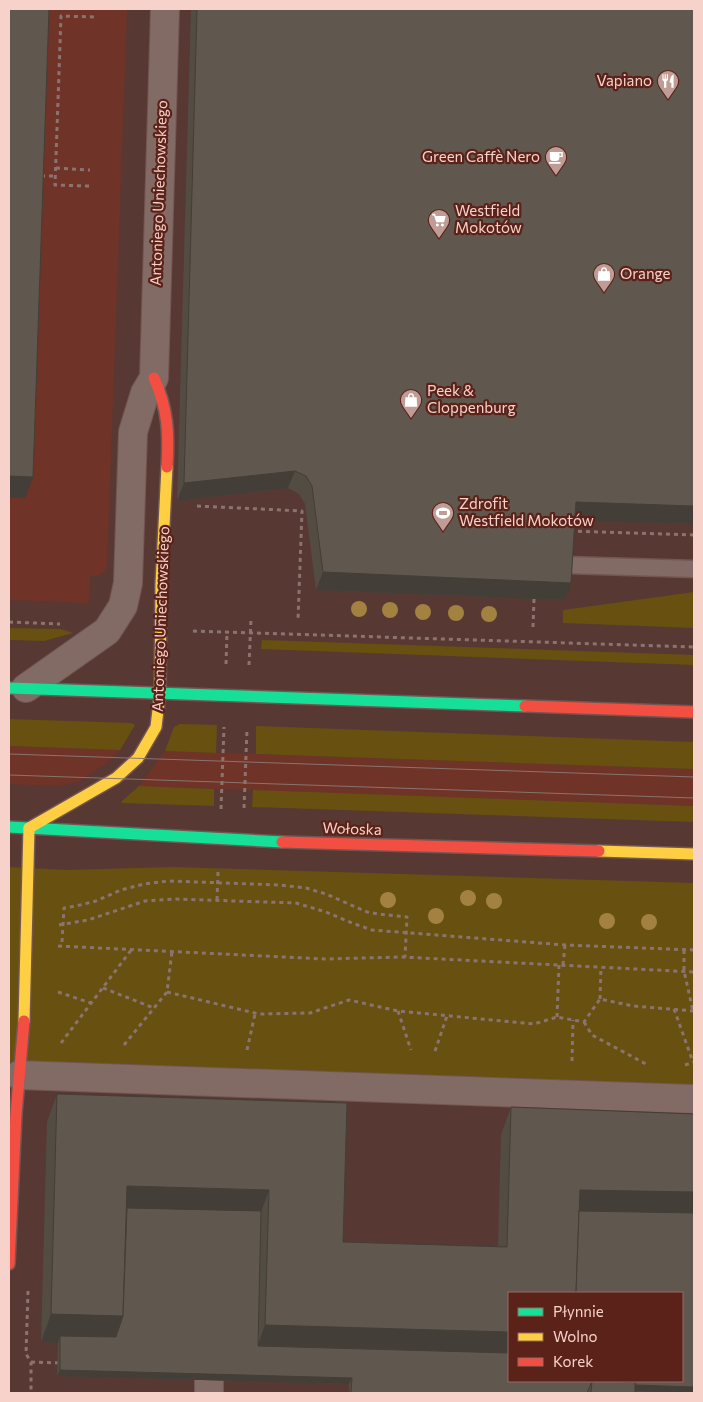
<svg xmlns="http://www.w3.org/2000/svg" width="703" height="1402" viewBox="0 0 703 1402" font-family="Commissioner,sans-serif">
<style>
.built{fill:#703328}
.green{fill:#675010}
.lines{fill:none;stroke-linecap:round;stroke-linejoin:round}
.lane-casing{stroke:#735651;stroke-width:19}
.street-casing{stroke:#735651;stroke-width:30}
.fast-casing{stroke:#735651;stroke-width:14}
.slow-casing{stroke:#735651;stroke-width:14}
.jam-casing{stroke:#735651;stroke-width:14}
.path{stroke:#8b7470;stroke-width:3;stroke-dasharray:4 4;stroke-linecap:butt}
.lane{stroke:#826a65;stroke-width:16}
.street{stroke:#826a65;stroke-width:28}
.fast{stroke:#16e098;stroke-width:11}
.slow{stroke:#ffcf43;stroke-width:11}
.jam{stroke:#f24e42;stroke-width:11}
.tram{stroke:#89746f;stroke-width:1}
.tree{fill:#a28141}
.wall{fill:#534c43}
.shaded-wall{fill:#433e37}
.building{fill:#60584e;stroke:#433e37}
.labels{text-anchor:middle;stroke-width:4.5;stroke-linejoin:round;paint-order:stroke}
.poi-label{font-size:15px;fill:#f7d2ca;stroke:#5b2219;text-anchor:start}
.street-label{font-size:15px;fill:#f7d2ca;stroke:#5b2219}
</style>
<rect width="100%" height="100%" fill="#583832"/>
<g class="built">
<path d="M9 9H127L107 565 105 571 100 575 90 576 89 603 9 600Z"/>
<path d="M9 746 120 750 104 765 78 782 58 786 9 784Z"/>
<path d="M165 751 694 769V806L139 786Z"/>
</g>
<g class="green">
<path d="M694 592V628L563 623V610Z"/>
<path d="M9 628 61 629 73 633 44 641 9 640Z"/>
<path d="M262 640 694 655V665L261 649Z"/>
<path d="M9 719 131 723 135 725 120 750 9 746Z"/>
<path d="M180 724 217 725 216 753 165 751 174 727Z"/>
<path d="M256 726 694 742V769L256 754Z"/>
<path d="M139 786 214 789V806L122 803V801Z"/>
<path d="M253 790 694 806V822L252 807Z"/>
<path d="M9 867 67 870 172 867 694 883V1085L9 1062Z"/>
</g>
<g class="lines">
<g class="lane-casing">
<path id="lane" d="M567 565 694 569"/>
</g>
<g class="street-casing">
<g id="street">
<path d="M26 688 107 631 123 606 128 583 133 432 145 393 154 378 165 9"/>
<path d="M19 1075 694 1099"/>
<path d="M209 1393V1381"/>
</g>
</g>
<g class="fast-casing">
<g id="fast">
<path d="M9 688 525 706"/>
<path d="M9 827 282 842"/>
</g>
</g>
<g class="slow-casing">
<g id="slow">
<path d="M29 828 116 778 138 758 156 727 160 693 161 584 167 467"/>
<path d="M599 851 694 854"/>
<path d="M24 1021 29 828"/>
</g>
</g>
<g class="jam-casing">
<g id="jam">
<path d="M154 378C168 409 169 433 167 467"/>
<path d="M525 706 694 712"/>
<path d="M282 842 599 851"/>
<path d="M9 1264 16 1114 24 1021"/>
</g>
</g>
<g class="path">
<path d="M56 168 90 170"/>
<path d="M41 176H55"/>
<path d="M89 186 55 185 61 16 95 17"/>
<path d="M197 506 302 511 298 620"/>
<path d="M570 531 694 535"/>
<path d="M9 622 60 624"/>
<path d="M533 627 534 599"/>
<path d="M193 631 694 647"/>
<path d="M226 664 227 632"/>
<path d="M249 665 251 619"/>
<path d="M244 808 247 729"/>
<path d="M221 809 224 727"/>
<path d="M217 900 218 872"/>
<path d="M59 925 88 920 145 901 174 899 296 903 326 912 352 923 372 930 565 945 694 950"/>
<path d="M62 942 64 908 76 906 96 901 121 890 144 884 169 881 280 885 306 888 326 894 367 912 378 914 407 917 405 957"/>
<path d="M58 946 325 959 402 957 694 972"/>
<path d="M684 950V971L693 1011"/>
<path d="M563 965 565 945"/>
<path d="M103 988 154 1008"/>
<path d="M58 992 91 1003"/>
<path d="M167 992 259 1014 310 1013 349 1000 398 1011 534 1024 557 1017 584 1022 600 999 633 1006 694 1011"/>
<path d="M600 999 601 967"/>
<path d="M674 1009 693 1062"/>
<path d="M398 1011 411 1050"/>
<path d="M557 1017 559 965"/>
<path d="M584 1022 592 1035 646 1064"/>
<path d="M61 1043 132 949"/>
<path d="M124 1045 167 992 172 951"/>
<path d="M247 1050 255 1014"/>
<path d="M435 1051 447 1016"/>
<path d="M572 1061 573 1020"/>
<path d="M685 1065 694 1062"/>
<path d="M28 1291 26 1354 31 1362V1393"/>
<path d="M31 1362 60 1363"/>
</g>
<use href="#lane" class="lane"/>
<use href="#street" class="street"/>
<use href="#fast" class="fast"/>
<use href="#slow" class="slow"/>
<use href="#jam" class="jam"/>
<g class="tram">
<path d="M9 754 694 777"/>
<path d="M9 775 694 798"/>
</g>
</g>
<g class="tree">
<circle cx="359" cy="609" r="8"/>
<circle cx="390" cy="610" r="8"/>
<circle cx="423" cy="612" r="8"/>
<circle cx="456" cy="613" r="8"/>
<circle cx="489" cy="614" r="8"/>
<circle cx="468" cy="898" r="8"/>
<circle cx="388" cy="900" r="8"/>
<circle cx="494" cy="901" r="8"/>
<circle cx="436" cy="916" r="8"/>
<circle cx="607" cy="921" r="8"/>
<circle cx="649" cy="922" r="8"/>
</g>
<g class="wall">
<path d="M191 9H694V524L575 520 565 600 316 590 305 504 299 494 288 488 177 501Z"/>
<path d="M57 1094 347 1103 343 1242 498 1247 501 1135 511 1107 694 1393 635 1392V1393H349V1384L57 1376 58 1343 41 1342 47 1122Z"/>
</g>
<g class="shaded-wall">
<path d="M295 471 288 488 177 501 184 483Z"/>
<path d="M9 476 33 477 25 498H9Z"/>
<path d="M576 502 694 506V524L569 520Z"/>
<path d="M323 572 571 583 565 600 316 590Z"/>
<path d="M127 1186 269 1190 259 1218 119 1214Z"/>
<path d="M580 1190 694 1192V1220L572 1217Z"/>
<path d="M51 1314 123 1316 113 1344 60 1336 58 1343 41 1342Z"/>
<path d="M265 1325 509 1332V1360L255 1353Z"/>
<path d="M60 1370 352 1378 349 1384 57 1376Z"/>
<path d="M628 1384 694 1387V1393L626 1391Z"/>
</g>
<g class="building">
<path d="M9 9H49L33 477 9 476Z"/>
<path d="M197 9H694V506L576 502 571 583 323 572 312 486 306 476 295 471 184 483Z"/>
<path d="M57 1094 347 1103 343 1242 507 1247 511 1107 694 1114V1192L580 1190 576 1293H509V1332L265 1325 269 1190 127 1186 123 1316 51 1314Z"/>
<path d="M127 1208 261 1211 258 1346 509 1353V1381H592L587 1393H351L352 1378 60 1370V1336L116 1337 123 1316Z"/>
<path d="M579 1211 694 1213V1387L635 1385V1382L598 1381H682V1293H576Z"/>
<path d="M592 1381 635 1382V1393H591Z"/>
</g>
<defs>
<g id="restaurant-pin" transform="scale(1.125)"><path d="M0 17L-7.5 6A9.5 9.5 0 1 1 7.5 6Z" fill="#bf9c95" stroke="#5b2219"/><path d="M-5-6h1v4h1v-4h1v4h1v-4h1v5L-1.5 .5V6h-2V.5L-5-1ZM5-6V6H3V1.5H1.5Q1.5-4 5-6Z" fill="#fff"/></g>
<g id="cafe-pin" transform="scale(1.125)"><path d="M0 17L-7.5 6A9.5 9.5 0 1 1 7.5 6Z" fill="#bf9c95" stroke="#5b2219"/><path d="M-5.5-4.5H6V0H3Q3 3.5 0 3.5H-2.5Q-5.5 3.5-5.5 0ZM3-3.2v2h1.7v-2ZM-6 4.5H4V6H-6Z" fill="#fff"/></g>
<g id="supermarket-pin" transform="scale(1.125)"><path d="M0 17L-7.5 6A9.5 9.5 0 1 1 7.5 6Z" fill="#bf9c95" stroke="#5b2219"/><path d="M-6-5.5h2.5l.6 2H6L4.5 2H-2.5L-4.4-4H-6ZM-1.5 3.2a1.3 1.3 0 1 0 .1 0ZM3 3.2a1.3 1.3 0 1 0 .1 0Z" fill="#fff"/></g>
<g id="shop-pin" transform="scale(1.125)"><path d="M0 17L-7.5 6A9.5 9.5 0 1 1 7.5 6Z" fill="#bf9c95" stroke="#5b2219"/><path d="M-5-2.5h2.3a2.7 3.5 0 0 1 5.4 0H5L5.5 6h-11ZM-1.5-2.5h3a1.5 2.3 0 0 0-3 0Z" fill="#fff"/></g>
<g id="stadium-pin" transform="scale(1.125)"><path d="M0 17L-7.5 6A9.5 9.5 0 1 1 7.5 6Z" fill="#bf9c95" stroke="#5b2219"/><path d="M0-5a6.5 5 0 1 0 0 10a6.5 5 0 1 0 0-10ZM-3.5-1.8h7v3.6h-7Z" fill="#fff"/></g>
</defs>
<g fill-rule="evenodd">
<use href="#restaurant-pin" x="668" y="81"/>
<use href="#cafe-pin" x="556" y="157"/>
<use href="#supermarket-pin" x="439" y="220"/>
<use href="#shop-pin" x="604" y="274"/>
<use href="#shop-pin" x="411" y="400"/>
<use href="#stadium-pin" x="443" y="513"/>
</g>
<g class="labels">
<g class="poi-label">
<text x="652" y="86" text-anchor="end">Vapiano</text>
<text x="540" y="162" text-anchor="end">Green Caffè Nero</text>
<text x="455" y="216">Westfield<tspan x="455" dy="17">Mokotów</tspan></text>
<text x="620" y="279">Orange</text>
<text x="427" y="396">Peek &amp;<tspan x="427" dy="17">Cloppenburg</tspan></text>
<text x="459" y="509">Zdrofit<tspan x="459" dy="17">Westfield Mokotów</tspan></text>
</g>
<g class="street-label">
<text transform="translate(159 193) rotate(-88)" y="5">Antoniego Uniechowskiego</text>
<text transform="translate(161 619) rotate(-88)" y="5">Antoniego Uniechowskiego</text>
<text transform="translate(352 829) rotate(2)" y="5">Wołoska</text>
</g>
</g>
<rect width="703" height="1402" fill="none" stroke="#f7d2ca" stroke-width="20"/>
<rect x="508" y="1292" width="175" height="90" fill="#5b2219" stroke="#996860"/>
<rect x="518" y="1308" width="25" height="8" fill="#16e098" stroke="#996860"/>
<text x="553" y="1317" font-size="15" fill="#f7d2ca">Płynnie</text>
<rect x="518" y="1333" width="25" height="8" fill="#ffcf43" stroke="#996860"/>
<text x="553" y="1342" font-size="15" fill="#f7d2ca">Wolno</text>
<rect x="518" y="1358" width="25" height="8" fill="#f24e42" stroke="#996860"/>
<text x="553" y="1367" font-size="15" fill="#f7d2ca">Korek</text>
</svg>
